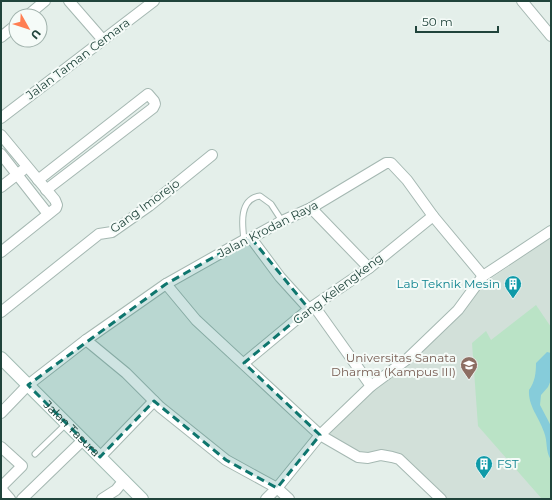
<svg xmlns="http://www.w3.org/2000/svg" width="552" height="500" viewBox="0 0 552 500" font-family="Montserrat,sans-serif">
<style>
.built{fill:#d2e0d9}
.green{fill:#bae3c6}
.water{fill:#86ccda}
.lines{fill:none;stroke-linecap:round;stroke-linejoin:round}
.lane-casing{stroke:#a5b8b2;stroke-width:7}
.street-casing{stroke:#a5b8b2;stroke-width:12}
.secondary-casing{stroke:#a1bcb3;stroke-width:14}
.lane{stroke:#fff;stroke-width:5}
.street{stroke:#fff;stroke-width:10}
.secondary{stroke:#fff;stroke-width:12}
.marked{fill:#0f766e;fill-opacity:0.2;stroke:#0f766e;stroke-width:3;stroke-dasharray:8 5;stroke-linejoin:round}
.labels{text-anchor:middle;stroke-width:4;stroke-linejoin:round;paint-order:stroke}
.street-label{font-size:12px;fill:#20443b;stroke:#f5fbf8}
.culture-label{font-size:12px;fill:#0d838f;stroke:#f5fbf8;text-anchor:end}
.education-label{font-size:12px;fill:#785e54;stroke:#f5fbf8;text-anchor:end}
</style>
<rect width="100%" height="100%" fill="#e4efea"/>
<path class="built" d="M551 238V499H444L396 454 362 453 326 435 372 391 458 315 487 281Z"/>
<path class="green" d="M536 305 551 327V499H542L478 426 472 343 486 331 491 340Z"/>
<path class="water" d="M547 352 551 353V380L548 387 541 395 540 405 551 426V460C545 451 548 442 544 432 539 417 528 406 529 390 535 382 536 373 536 363Z"/>
<g class="lines">
<g class="lane-casing">
<g id="lane">
<path d="M244 240C242 224 239 199 260 196L271 204 282 221"/>
<path d="M35 454 66 424"/>
</g>
</g>
<g class="street-casing">
<g id="street">
<path d="M69 1 103 40"/>
<path d="M522 1 551 36"/>
<path d="M27 16 45 1"/>
<path d="M1 37 16 25"/>
<path d="M1 118 154 1"/>
<path d="M1 135 55 200 57 205 56 208 1 252"/>
<path d="M1 154 48 214"/>
<path d="M38 180 148 94 154 101 155 104 153 108 46 190"/>
<path d="M1 187 23 170"/>
<path d="M311 208 369 268"/>
<path d="M251 238 280 277 309 309"/>
<path d="M166 284 196 320 320 435 358 457 368 458 381 455 392 457 399 459 441 499"/>
<path d="M314 306 371 386"/>
<path d="M1 312 99 234 112 232 149 206 212 155"/>
<path d="M86 340 126 373 160 407 226 460 277 488 289 499"/>
<path d="M244 363 309 309 369 268 433 216"/>
<path d="M1 413 28 385 86 340 166 284 244 240 251 238 282 221 311 208 386 163H391L407 180 433 216 483 276"/>
<path d="M1 447 22 466 2 486 3 491 10 499"/>
<path d="M100 457 154 401"/>
<path d="M22 499 83 440"/>
<path d="M102 499 116 490 124 480"/>
<path d="M266 499 277 488 320 435 371 386 406 360 458 310 483 276 551 231"/>
</g>
</g>
<g class="secondary-casing">
<g id="secondary">
<path id="s1" d="M1 358 142 499"/>
</g>
</g>
<use href="#lane" class="lane"/>
<use href="#street" class="street"/>
<use href="#secondary" class="secondary"/>
</g>
<path class="marked" d="M251 238 309 309 244 363 320 435 277 488 226 460 154 401 100 457 28 385 166 284 244 240Z"/>
<defs>
<g id="building-pin" transform="scale(0.9)"><path d="M0 17L-7.5 6A9.5 9.5 0 1 1 7.5 6Z" fill="#0f9aa8" stroke="#f5fbf8"/><path d="M-4-6H4V6H1V3H-1V6H-4ZM-2.5-4.3h1.7v1.8h-1.7ZM.8-4.3h1.7v1.8H.8ZM-2.5-1h1.7V.8h-1.7ZM.8-1h1.7V.8H.8Z" fill="#fff"/></g>
<g id="university-pin" transform="scale(0.9)"><path d="M0 17L-7.5 6A9.5 9.5 0 1 1 7.5 6Z" fill="#8d6e63" stroke="#f5fbf8"/><path d="M0-5L7-2L0 1L-7-2ZM-4 1L0 2.5L4 1V4Q0 6-4 4Z" fill="#fff"/></g>
</defs>
<g fill-rule="evenodd">
<use href="#building-pin" x="513" y="284"/>
<use href="#university-pin" x="469" y="365"/>
<use href="#building-pin" x="484" y="464"/>
</g>
<g class="labels">
<g class="street-label">
<text transform="translate(78 59) rotate(-37)" y="4">Jalan Taman Cemara</text>
<text transform="translate(145 206) rotate(-36)" y="4">Gang Imorejo</text>
<text transform="translate(268 229) rotate(-27)" y="4">Jalan Krodan Raya</text>
<text transform="translate(338 289) rotate(-37)" y="4">Gang Kelengkeng</text>
<text dy="4" stroke="none"><textPath href="#s1" startOffset="100">Jalan Tasura</textPath></text>
</g>
<g class="culture-label">
<text x="500" y="288">Lab Teknik Mesin</text>
<text x="497" y="468" text-anchor="start">FST</text>
</g>
<g class="education-label">
<text x="456" y="362">Universitas Sanata<tspan x="456" dy="14">Dharma (Kampus III)</tspan></text>
</g>
</g>
<rect width="552" height="500" fill="none" stroke="#20443b" stroke-width="4"/>
<g transform="translate(28 28) rotate(129)"><circle r="19" fill="#f5fbf8" stroke="#a0b2ac"/>
<path d="M0-3L7 15L0 10L-7 15Z" fill="#ff7e52"/>
<text y="-6" font-size="11" font-weight="bold" text-anchor="middle" fill="#20443b">U</text>
</g>
<path d="M416 26v6h82v-6" fill="none" stroke="#20443b" stroke-width="2"/>
<text x="422" y="26" font-size="12" fill="#20443b" stroke="#f5fbf8" stroke-width="3" paint-order="stroke">50 m</text>
</svg>
